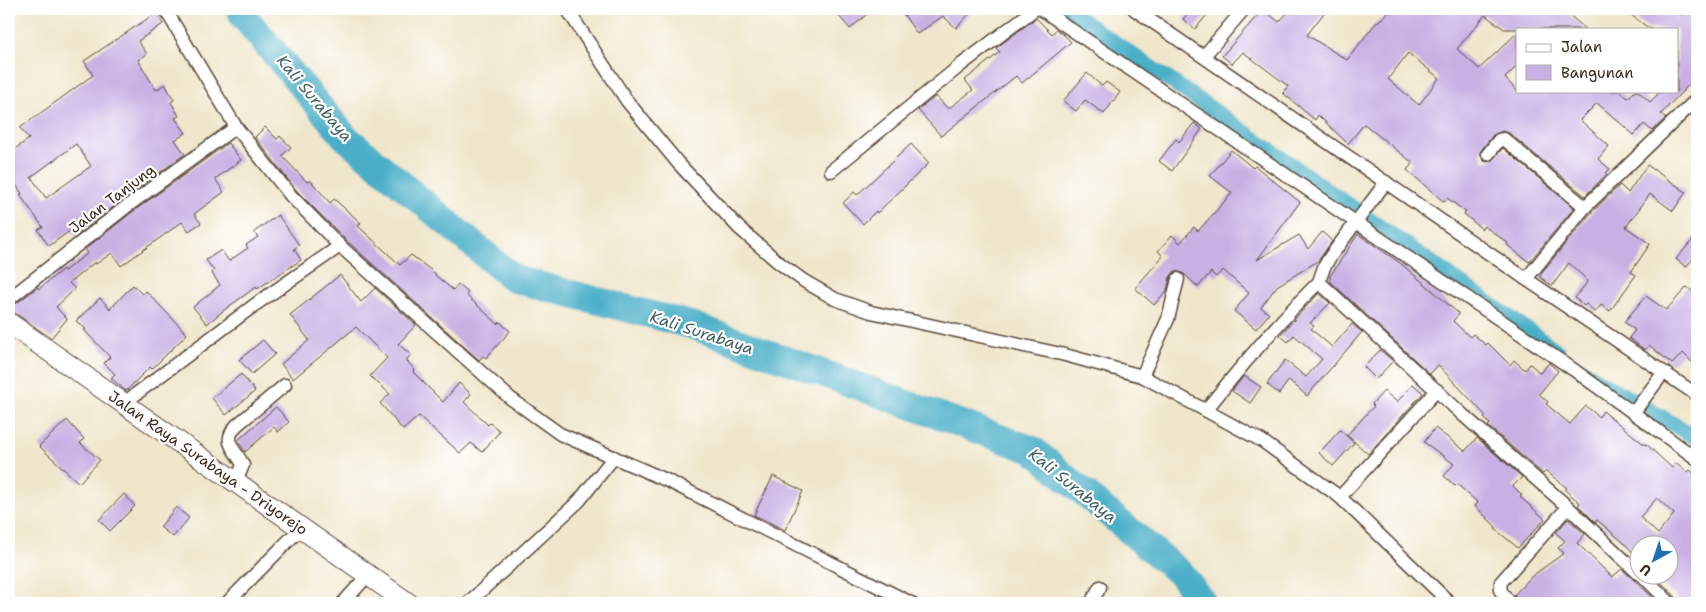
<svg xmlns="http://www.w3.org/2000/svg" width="1706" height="612" viewBox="0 0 1706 612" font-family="'Shantell Sans',sans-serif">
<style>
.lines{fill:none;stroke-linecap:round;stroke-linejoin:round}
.canal{stroke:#48afc7;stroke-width:16}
.river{stroke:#48afc7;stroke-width:28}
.building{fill:#c9b0e4;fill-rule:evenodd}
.minor-casing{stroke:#564638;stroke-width:15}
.primary-casing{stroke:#564638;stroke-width:22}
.minor{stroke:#fff;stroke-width:12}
.primary{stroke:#fff;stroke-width:20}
.labels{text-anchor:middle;stroke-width:4.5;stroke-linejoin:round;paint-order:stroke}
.street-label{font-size:15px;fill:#3b2a1e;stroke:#fff}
.water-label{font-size:16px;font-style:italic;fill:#405f62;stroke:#fff}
</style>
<rect width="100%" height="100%" fill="#fff"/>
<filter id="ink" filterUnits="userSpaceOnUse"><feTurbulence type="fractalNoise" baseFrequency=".02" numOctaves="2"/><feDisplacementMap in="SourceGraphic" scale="10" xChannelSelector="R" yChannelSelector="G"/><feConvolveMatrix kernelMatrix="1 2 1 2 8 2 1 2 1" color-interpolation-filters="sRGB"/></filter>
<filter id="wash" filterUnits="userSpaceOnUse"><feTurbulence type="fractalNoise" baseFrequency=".0096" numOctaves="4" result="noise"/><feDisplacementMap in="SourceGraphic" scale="20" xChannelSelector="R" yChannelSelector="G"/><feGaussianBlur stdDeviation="1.12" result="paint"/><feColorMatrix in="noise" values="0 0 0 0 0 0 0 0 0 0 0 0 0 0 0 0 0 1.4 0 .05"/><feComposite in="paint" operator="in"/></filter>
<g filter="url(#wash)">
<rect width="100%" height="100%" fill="#f0e6cb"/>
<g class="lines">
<g class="canal">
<path d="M1065 9 1200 101 1557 351"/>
<path d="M1583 370 1597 380 1697 438"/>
</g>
<path class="river" d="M240 9 244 17 345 137 514 279 691 325 1033 450 1181 574 1203 603"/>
</g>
<g id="blocks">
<g class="building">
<path d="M833 9H873L850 29Z"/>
<path d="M900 9H974L956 28 943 16 917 34Z"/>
<path d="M1192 9H1212L1195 29 1183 19Z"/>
<path d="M1263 9 1279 22 1291 9H1327L1307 35 1347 60 1375 24 1393 9H1562L1586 29H1504L1485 15 1457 49 1479 69 1517 33V66L1505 78 1517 91H1620L1628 98 1635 91H1638L1650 102 1661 91H1677V29H1650L1623 9H1675L1682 15 1687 9H1697V76L1661 114 1666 118 1652 131 1644 124 1634 135 1597 103 1580 120 1609 146 1598 159 1610 169 1606 173 1607 174 1585 196 1509 133 1502 131 1493 135 1480 152 1483 160 1486 162 1491 161 1503 148 1574 208 1529 262 1507 245 1508 243 1484 226 1482 229 1464 214 1466 212 1447 198 1444 202 1407 170 1413 163 1364 124 1348 144 1318 115 1315 120 1283 93 1288 86 1243 52 1232 64 1222 56ZM1408 53 1439 78 1419 105 1388 79Z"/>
<path d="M156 13 163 24 138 41 147 54 138 60 156 90 165 84 174 100 171 102 179 116 175 118 186 133 175 140 185 154 121 201 76 236 71 230 49 246 38 230 43 227 20 195 22 194 9 174V153L29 139 20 128 93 75 84 61ZM76 144 91 166 46 198 31 177Z"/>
<path d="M1036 18 1052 34 1056 29 1064 35 1071 42 1022 83 1016 76 941 136 918 110 936 96 948 109 973 90 965 80 1000 52 996 48Z"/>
<path d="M1087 73 1102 86 1106 82 1120 92 1104 114 1085 100 1076 111 1063 101Z"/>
<path d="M1194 123 1202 129 1172 171 1159 161 1176 139 1179 142Z"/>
<path d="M265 127 277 139 280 136 291 147 282 156 307 182 310 180 330 203 334 199 361 223 358 226 400 265 411 255 436 274 435 275 453 290 458 284 468 293 466 295 498 324 500 322 510 331 486 358 483 356 479 360 346 240 297 191 255 137Z"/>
<path d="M228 143 241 160 215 179 224 192 194 214 201 223 189 231 182 222 121 266 112 253 96 264 95 262 69 283 75 289 56 307 67 319 51 338 9 309 38 287 39 289 63 269 64 271 88 253 85 249 131 213Z"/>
<path d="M911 144 929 163 877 213 876 211 863 224 843 203 854 192 857 195Z"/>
<path d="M1231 150 1253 168 1255 166 1300 202 1257 260 1299 235 1308 249 1322 232 1332 241 1318 261 1277 286 1261 307 1269 314 1256 329 1234 311 1249 293 1223 270 1216 277 1211 272 1198 287 1183 273 1175 271 1170 277 1167 290 1154 305 1135 288 1163 256 1158 251 1172 235 1180 243 1194 227 1198 231 1232 193 1210 176Z"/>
<path d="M1647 165 1686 192 1673 211 1650 194 1626 227 1650 244 1631 272 1636 275 1610 311 1601 305 1595 312 1586 304 1584 306 1575 298 1588 281 1569 263 1552 286 1540 277 1542 272 1591 213 1620 185 1628 193Z"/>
<path d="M278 215 299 245 294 249 301 260 257 289 256 287 224 310 207 324 193 307 220 285 212 273 214 271 206 260 221 250 229 261 248 248 246 245 258 237 254 232Z"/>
<path d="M1358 234 1400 263 1432 290 1459 314 1453 321 1470 337 1473 334 1486 345 1488 343 1510 365 1514 360 1525 370 1530 364 1540 373 1549 363 1558 371 1539 394 1548 402 1546 404 1570 424 1586 406 1599 417 1603 411 1645 445 1646 444 1672 468 1677 463 1687 472 1690 470 1697 476V603H1678L1676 597 1653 574H1668V544H1638V558L1622 541 1597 520 1595 522 1578 505 1580 503 1565 490 1567 488 1546 471 1543 474 1488 426 1490 424 1484 418 1486 416 1438 365 1430 374 1330 281V276ZM1657 498 1674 514 1658 534 1640 517Z"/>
<path d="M1697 235V254L1686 267 1676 259Z"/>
<path d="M340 275 361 302 375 288 416 325 398 344 411 355 406 360 415 370 413 372 443 402 459 383 471 394 464 402 488 425 490 423 500 431 482 452 471 443 460 453 419 416 403 430 380 403 390 394 370 376 387 358 356 327 293 379 281 364 309 340 290 315Z"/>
<path d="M133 285 142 294 146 291 187 334 152 369 150 367 126 391 111 378 115 374 104 363 110 357 84 330 86 329 76 321 100 298 110 309Z"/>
<path d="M1687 287 1697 296V367L1683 353 1672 364 1649 345 1645 350 1629 338 1635 330 1624 322 1646 296 1666 310Z"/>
<path d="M1319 293 1330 303 1310 323 1314 326 1311 329 1332 347 1352 324 1362 332 1307 396 1289 380 1279 394 1267 384 1285 360 1306 377 1322 359 1294 335 1288 342 1280 335Z"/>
<path d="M263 340 275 354 252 374 239 360Z"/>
<path d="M1380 350 1393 361 1376 379 1364 367Z"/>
<path d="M241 374 255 391 226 415 212 398Z"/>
<path d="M1244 376 1261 387 1250 403 1232 391Z"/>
<path d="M1413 384 1423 393 1368 454 1347 435 1374 406 1372 404 1384 391 1397 402Z"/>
<path d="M276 407 289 422 278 432 274 427 245 452 238 440Z"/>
<path d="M67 420 84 439 80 443 100 460 79 483 39 446Z"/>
<path d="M1435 428 1465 451 1477 438 1522 477 1513 486 1522 495 1520 497 1545 519 1518 548 1495 529 1496 527 1475 506 1478 503 1457 484 1455 486 1444 476 1454 464 1424 442Z"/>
<path d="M1340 430 1354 443 1333 466 1319 453Z"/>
<path d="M773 476 803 491 785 530 754 515Z"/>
<path d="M124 494 135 506 110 531 99 520Z"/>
<path d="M176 507 189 518 173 537 160 527Z"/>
<path d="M1568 519 1585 534 1577 543 1612 577 1622 569 1659 603H1518L1514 595 1532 576 1564 553 1558 548 1565 541 1556 533Z"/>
</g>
</g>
</g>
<g filter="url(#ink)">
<use href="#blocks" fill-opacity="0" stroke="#564638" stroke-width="1"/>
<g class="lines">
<g class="minor-casing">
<g id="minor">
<path d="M165 9 236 127 291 196 340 246 510 398 560 434 666 480 911 603"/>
<path d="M567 9 627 101 678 163 739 228 778 262 804 281 835 299 871 312 1065 355 1142 376 1262 441 1340 497 1450 603"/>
<path d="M1041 9 1574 370 1697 459"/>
<path d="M1134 9 1526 279 1697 395"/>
<path d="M1204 56 1244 9"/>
<path d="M1488 154 1499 140 1504 139 1585 207"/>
<path d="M831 171 961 65 1035 9"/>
<path d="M1386 182 1330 257 1324 267 1319 282 1463 415 1568 507 1638 573"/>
<path d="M1526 279 1585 207 1697 99"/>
<path d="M9 299 126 207 236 127"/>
<path d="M1142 376 1168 319 1178 279"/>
<path d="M124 403 256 304 340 246"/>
<path d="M1206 410C1242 365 1278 322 1319 282"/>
<path d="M1634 412 1664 372"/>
<path d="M236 482 243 465C235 448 221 442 237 425L285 385"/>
<path d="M1340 497 1437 390"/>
<path d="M1641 574 1670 603"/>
<path d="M227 603 301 528"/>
<path d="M343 603 368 575"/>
<path d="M468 603 579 501 614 457"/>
<path d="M1091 603 1100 587"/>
<path d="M1510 603 1500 590 1501 582 1568 507"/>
</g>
</g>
<g class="primary-casing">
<path id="primary" d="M9 323 408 603"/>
</g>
<use href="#minor" class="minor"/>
<use href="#primary" class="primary"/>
</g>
</g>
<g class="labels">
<g class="street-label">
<text transform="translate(112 199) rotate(-37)" y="5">Jalan Tanjung</text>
<text transform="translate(208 463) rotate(35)" y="5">Jalan Raya Surabaya - Driyorejo</text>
</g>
<g class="water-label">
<text transform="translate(315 98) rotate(50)" y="6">Kali Surabaya</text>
<text transform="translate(702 332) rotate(18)" y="6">Kali Surabaya</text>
<text transform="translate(1073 485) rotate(39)" y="6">Kali Surabaya</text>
</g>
</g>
<rect width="1706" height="612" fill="none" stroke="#fff" stroke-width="30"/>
<rect x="1516" y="28" width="162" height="65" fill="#ffffff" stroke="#b1aaa5"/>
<rect x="1526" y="44" width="25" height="8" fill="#ffffff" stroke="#b1aaa5"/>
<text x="1561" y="52" font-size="15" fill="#3b2a1e">Jalan</text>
<rect x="1526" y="65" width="25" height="15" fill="#c9b0e4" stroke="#b1aaa5"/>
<text x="1561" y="78" font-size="15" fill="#3b2a1e">Bangunan</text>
<g transform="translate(1654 560) rotate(220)"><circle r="24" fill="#ffffff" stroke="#b1aaa5"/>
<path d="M0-4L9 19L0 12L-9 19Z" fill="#1f6fb2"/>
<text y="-8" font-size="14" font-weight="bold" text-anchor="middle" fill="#3b2a1e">U</text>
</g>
</svg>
